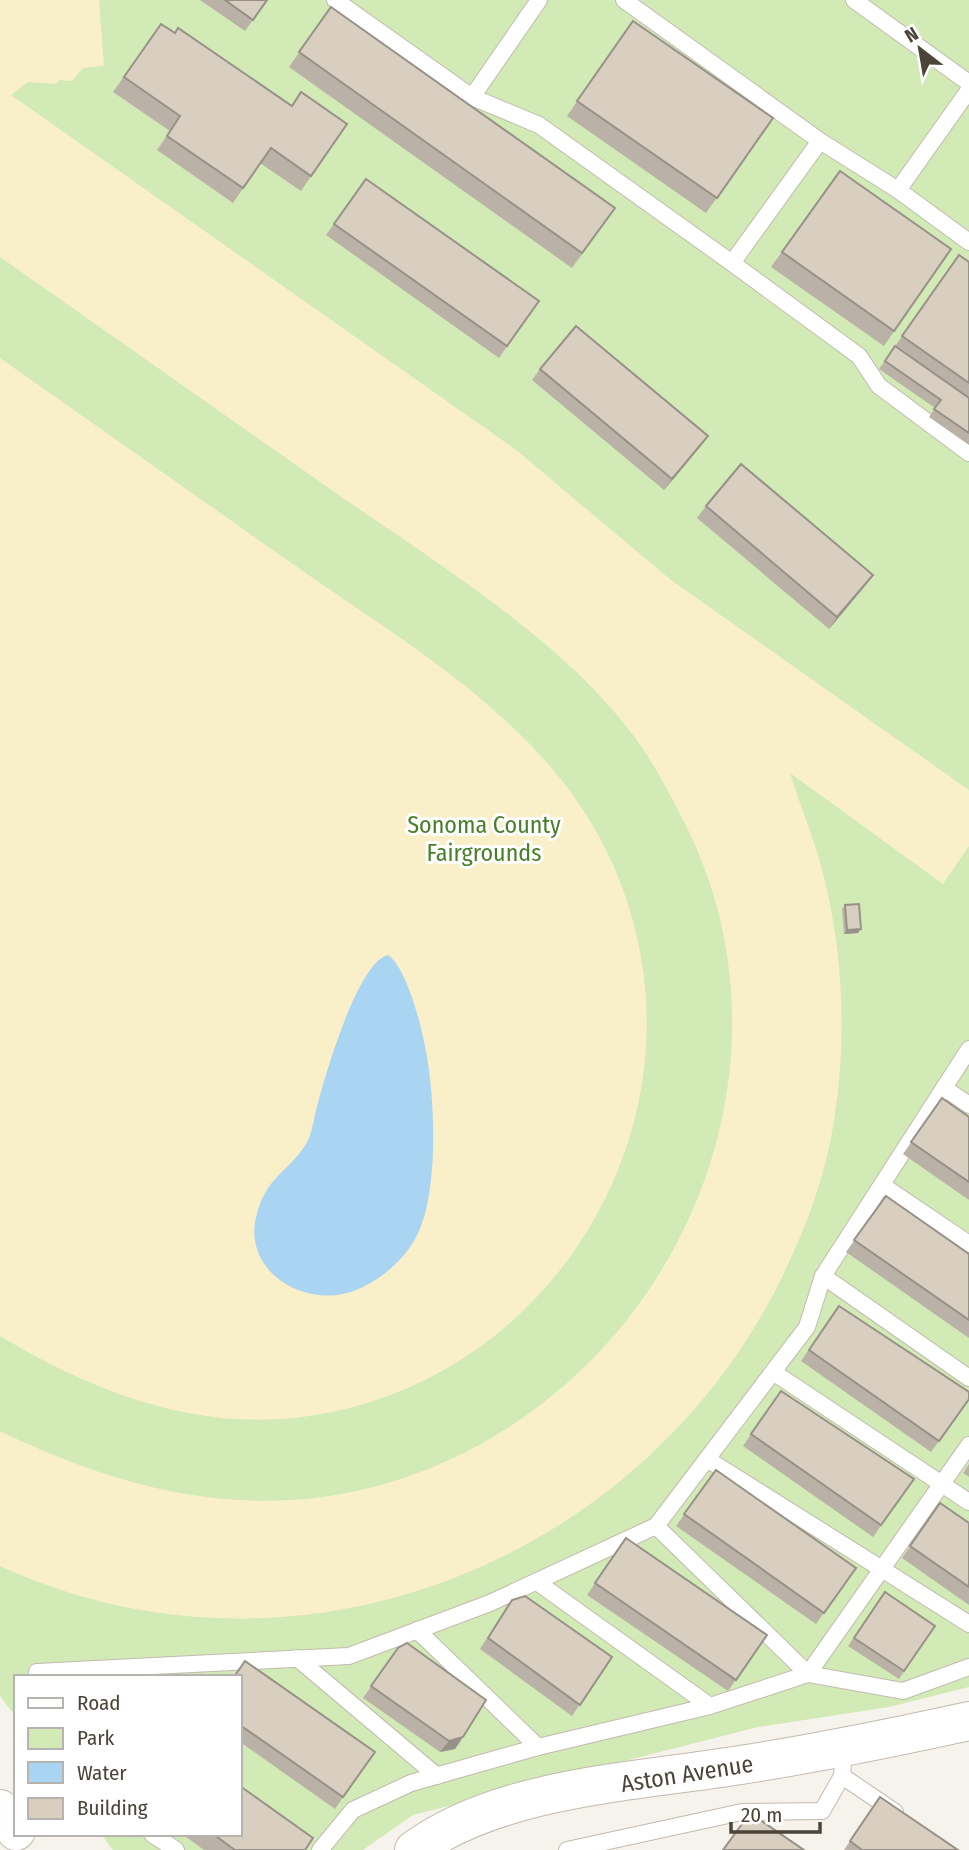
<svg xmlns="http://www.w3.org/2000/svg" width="969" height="1850" viewBox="0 0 969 1850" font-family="'Fira Sans Condensed',sans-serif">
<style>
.green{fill:#d2eab5}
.sand{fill:#f9efc9}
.water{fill:#a9d4f2}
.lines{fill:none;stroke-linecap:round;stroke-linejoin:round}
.service-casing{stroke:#c2bbae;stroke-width:18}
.tertiary-casing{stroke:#c2bbae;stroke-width:40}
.service{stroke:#fff;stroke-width:16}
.tertiary{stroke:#fff;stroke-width:38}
.wall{fill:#bab2a6}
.shaded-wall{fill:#979187}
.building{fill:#d8cfc1;stroke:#979187;stroke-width:2}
.labels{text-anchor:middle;stroke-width:6;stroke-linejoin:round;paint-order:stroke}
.park-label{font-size:24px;fill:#4a7f2a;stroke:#fff}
.street-label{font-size:24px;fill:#4b4439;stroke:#fff}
</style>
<rect width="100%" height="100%" fill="#f6f3ec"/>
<path class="green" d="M0 0H969V1687L889 1707 758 1727 413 1815 363 1850H113L101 1834H240V1677H16V1717L0 1696Z"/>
<g class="sand">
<path d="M0 0H99L104 66 83 68 72 81 59 80 56 84 28 82 11 95 515 449 671 580 969 790V846L943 884 790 773C802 812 819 850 827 890 844 966 846 1044 834 1121 825 1181 802 1238 775 1291 630 1569 289 1699 0 1566V1431C122 1490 247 1522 381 1485 664 1405 821 1076 679 812 666 787 652 761 636 739 561 636 426 557 323 484 215 408 108 333 0 257Z"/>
<path d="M0 358C97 426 193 494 290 562 403 642 541 719 605 848 730 1097 560 1397 282 1419 180 1426 85 1387 0 1336Z"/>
</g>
<path class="water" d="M388 955C408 969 423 1032 427 1057 435 1103 439 1198 415 1239 403 1261 379 1281 356 1290 307 1310 243 1273 256 1217 266 1176 288 1173 306 1144 313 1133 314 1115 318 1103 326 1073 358 962 388 955Z"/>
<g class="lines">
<g class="service-casing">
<g id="service">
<path d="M335 0 472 97 539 0"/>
<path d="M624 0 820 141 898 190 969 242"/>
<path d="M854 0 969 83"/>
<path d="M472 97 539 125 732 263 820 141"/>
<path d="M898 190 969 90"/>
<path d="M732 263 859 356 879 386 969 453"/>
<path d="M944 1088 969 1105"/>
<path d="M882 1185 969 1244"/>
<path d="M823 1276 969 1378"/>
<path d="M773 1372 969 1502"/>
<path d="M707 1459 969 1624"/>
<path d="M656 1526 808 1674"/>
<path d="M537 1582 710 1706"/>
<path d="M417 1630 538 1747"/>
<path d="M297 1658 437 1776"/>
<path d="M808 1674 969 1445"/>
<path d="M36 1677 37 1672 349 1656 490 1603 656 1526 807 1327 823 1276 969 1049"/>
<path d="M842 1776 895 1812"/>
<path d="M152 1834 176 1850"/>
<path d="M320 1850 353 1810 411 1783 538 1747 710 1706 808 1674 903 1691 969 1667"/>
<path d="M567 1850 742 1812 822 1811 842 1776 844 1749"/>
</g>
</g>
<g class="tertiary-casing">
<g id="tertiary">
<path d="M0 1809 16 1831"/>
<path d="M414 1850C498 1788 632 1782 734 1766 813 1754 891 1738 969 1721"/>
</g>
</g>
<use href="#service" class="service"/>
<use href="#tertiary" class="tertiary"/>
</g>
<g class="wall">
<path d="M200 0H267L245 31Z"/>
<path d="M331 7 615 208 572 268 289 67Z"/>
<path d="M633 21 773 118 706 213 567 116Z"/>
<path d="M161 24 292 106 347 124 301 191 260 163 233 203 157 150 170 131 113 92Z"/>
<path d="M840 171 951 249 884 346 771 267Z"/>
<path d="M366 179 539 301 499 358 326 235Z"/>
<path d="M959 255 969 262V445L929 417 935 408 879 369Z"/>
<path d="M540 369 708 436 699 448 664 490 532 380Z"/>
<path d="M706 506 873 575 864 587 829 629 697 518Z"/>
<path d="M845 905 858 933 844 934 842 909Z"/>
<path d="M942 1098 969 1117V1200L903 1154Z"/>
<path d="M886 1196 969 1254V1338L846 1252Z"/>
<path d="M839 1306 969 1399 931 1452 801 1361Z"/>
<path d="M781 1391 914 1479 873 1537 743 1446Z"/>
<path d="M969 1464V1477L963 1473Z"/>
<path d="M716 1470 856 1568 816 1624 676 1526Z"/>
<path d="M940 1503 969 1523V1605L902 1558Z"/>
<path d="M626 1538 767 1635 728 1691 587 1595Z"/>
<path d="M885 1592 935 1626 899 1679 848 1646Z"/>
<path d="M504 1612 612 1657 572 1716 480 1649Z"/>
<path d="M398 1648 463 1737 455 1749 440 1752 363 1698Z"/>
<path d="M240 1677 375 1752 335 1809 240 1742Z"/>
<path d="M880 1797 958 1850H844Z"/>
<path d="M182 1834H240L305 1850H204Z"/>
</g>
<g class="shaded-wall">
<path d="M708 436 699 448 664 490 672 479Z"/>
<path d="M873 575 864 587 829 629 837 617Z"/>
<path d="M861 929 858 933 844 934 847 930Z"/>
<path d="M463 1737 455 1749 440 1752 449 1741Z"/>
</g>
<g class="building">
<path d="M225 0H267L253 20Z"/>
<path d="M331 7 615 208 582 253 299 52Z"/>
<path d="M633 21 773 118 717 198 577 101Z"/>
<path d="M161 24 175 33 178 28 292 106 301 92 347 124 311 176 271 148 243 188 167 136 180 116 124 77Z"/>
<path d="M840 171 951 249 894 331 782 252Z"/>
<path d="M366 179 539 301 507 346 334 224Z"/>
<path d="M959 255 969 262V383L902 336Z"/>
<path d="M576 326 708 436 672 479 540 369Z"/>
<path d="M895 346 969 398V433L934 409 941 400 885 361Z"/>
<path d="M741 464 873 575 837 617 706 506Z"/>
<path d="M859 904 861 929 847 930 845 905Z"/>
<path d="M942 1098 969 1117V1182L911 1142Z"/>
<path d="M886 1196 969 1254V1320L854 1240Z"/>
<path d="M839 1306 969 1392V1399L939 1441 809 1350Z"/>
<path d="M781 1391 914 1479 881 1525 751 1434Z"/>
<path d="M716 1470 856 1568 824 1613 684 1514Z"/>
<path d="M940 1503 969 1523V1587L910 1546Z"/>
<path d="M626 1538 767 1635 736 1680 595 1583Z"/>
<path d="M885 1592 935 1626 904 1671 854 1638Z"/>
<path d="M525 1596 612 1657 580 1705 488 1638 512 1600Z"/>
<path d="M407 1643 486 1700 463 1737 449 1741 371 1686 398 1648Z"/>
<path d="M245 1661 375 1752 343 1797 240 1725V1677H234Z"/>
<path d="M240 1786 313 1838 305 1850H235L213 1834H240Z"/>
<path d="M880 1797 958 1850H862L850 1841Z"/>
<path d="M750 1813 804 1850H723Z"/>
</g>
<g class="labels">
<g class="park-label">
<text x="484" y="833">Sonoma County<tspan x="484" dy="28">Fairgrounds</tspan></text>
</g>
<g class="street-label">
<text transform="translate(687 1774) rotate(-9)" y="8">Aston Avenue</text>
</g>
</g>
<rect x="14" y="1675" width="228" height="161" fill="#ffffff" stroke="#b7b4b0" stroke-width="2"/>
<rect x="28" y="1698" width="35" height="10" fill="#ffffff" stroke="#b7b4b0" stroke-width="2"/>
<text x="77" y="1710" font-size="21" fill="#4b4439">Road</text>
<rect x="28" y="1728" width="35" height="21" fill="#d2eab5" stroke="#b7b4b0" stroke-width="2"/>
<text x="77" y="1745" font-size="21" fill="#4b4439">Park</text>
<rect x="28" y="1762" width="35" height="21" fill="#a9d4f2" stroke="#b7b4b0" stroke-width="2"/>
<text x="77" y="1780" font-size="21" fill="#4b4439">Water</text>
<rect x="28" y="1798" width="35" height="21" fill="#d8cfc1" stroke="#b7b4b0" stroke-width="2"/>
<text x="77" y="1815" font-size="21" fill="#4b4439">Building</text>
<g transform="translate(920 49) rotate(329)" stroke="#ffffff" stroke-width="5" paint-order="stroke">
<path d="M0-5L12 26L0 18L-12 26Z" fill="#4b4439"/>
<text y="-10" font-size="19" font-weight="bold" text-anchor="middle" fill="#4b4439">N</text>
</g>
<path d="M731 1822v10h89v-10" fill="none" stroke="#4b4439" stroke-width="3.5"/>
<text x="741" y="1822" font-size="21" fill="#4b4439" stroke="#ffffff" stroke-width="5" paint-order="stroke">20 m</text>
</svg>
